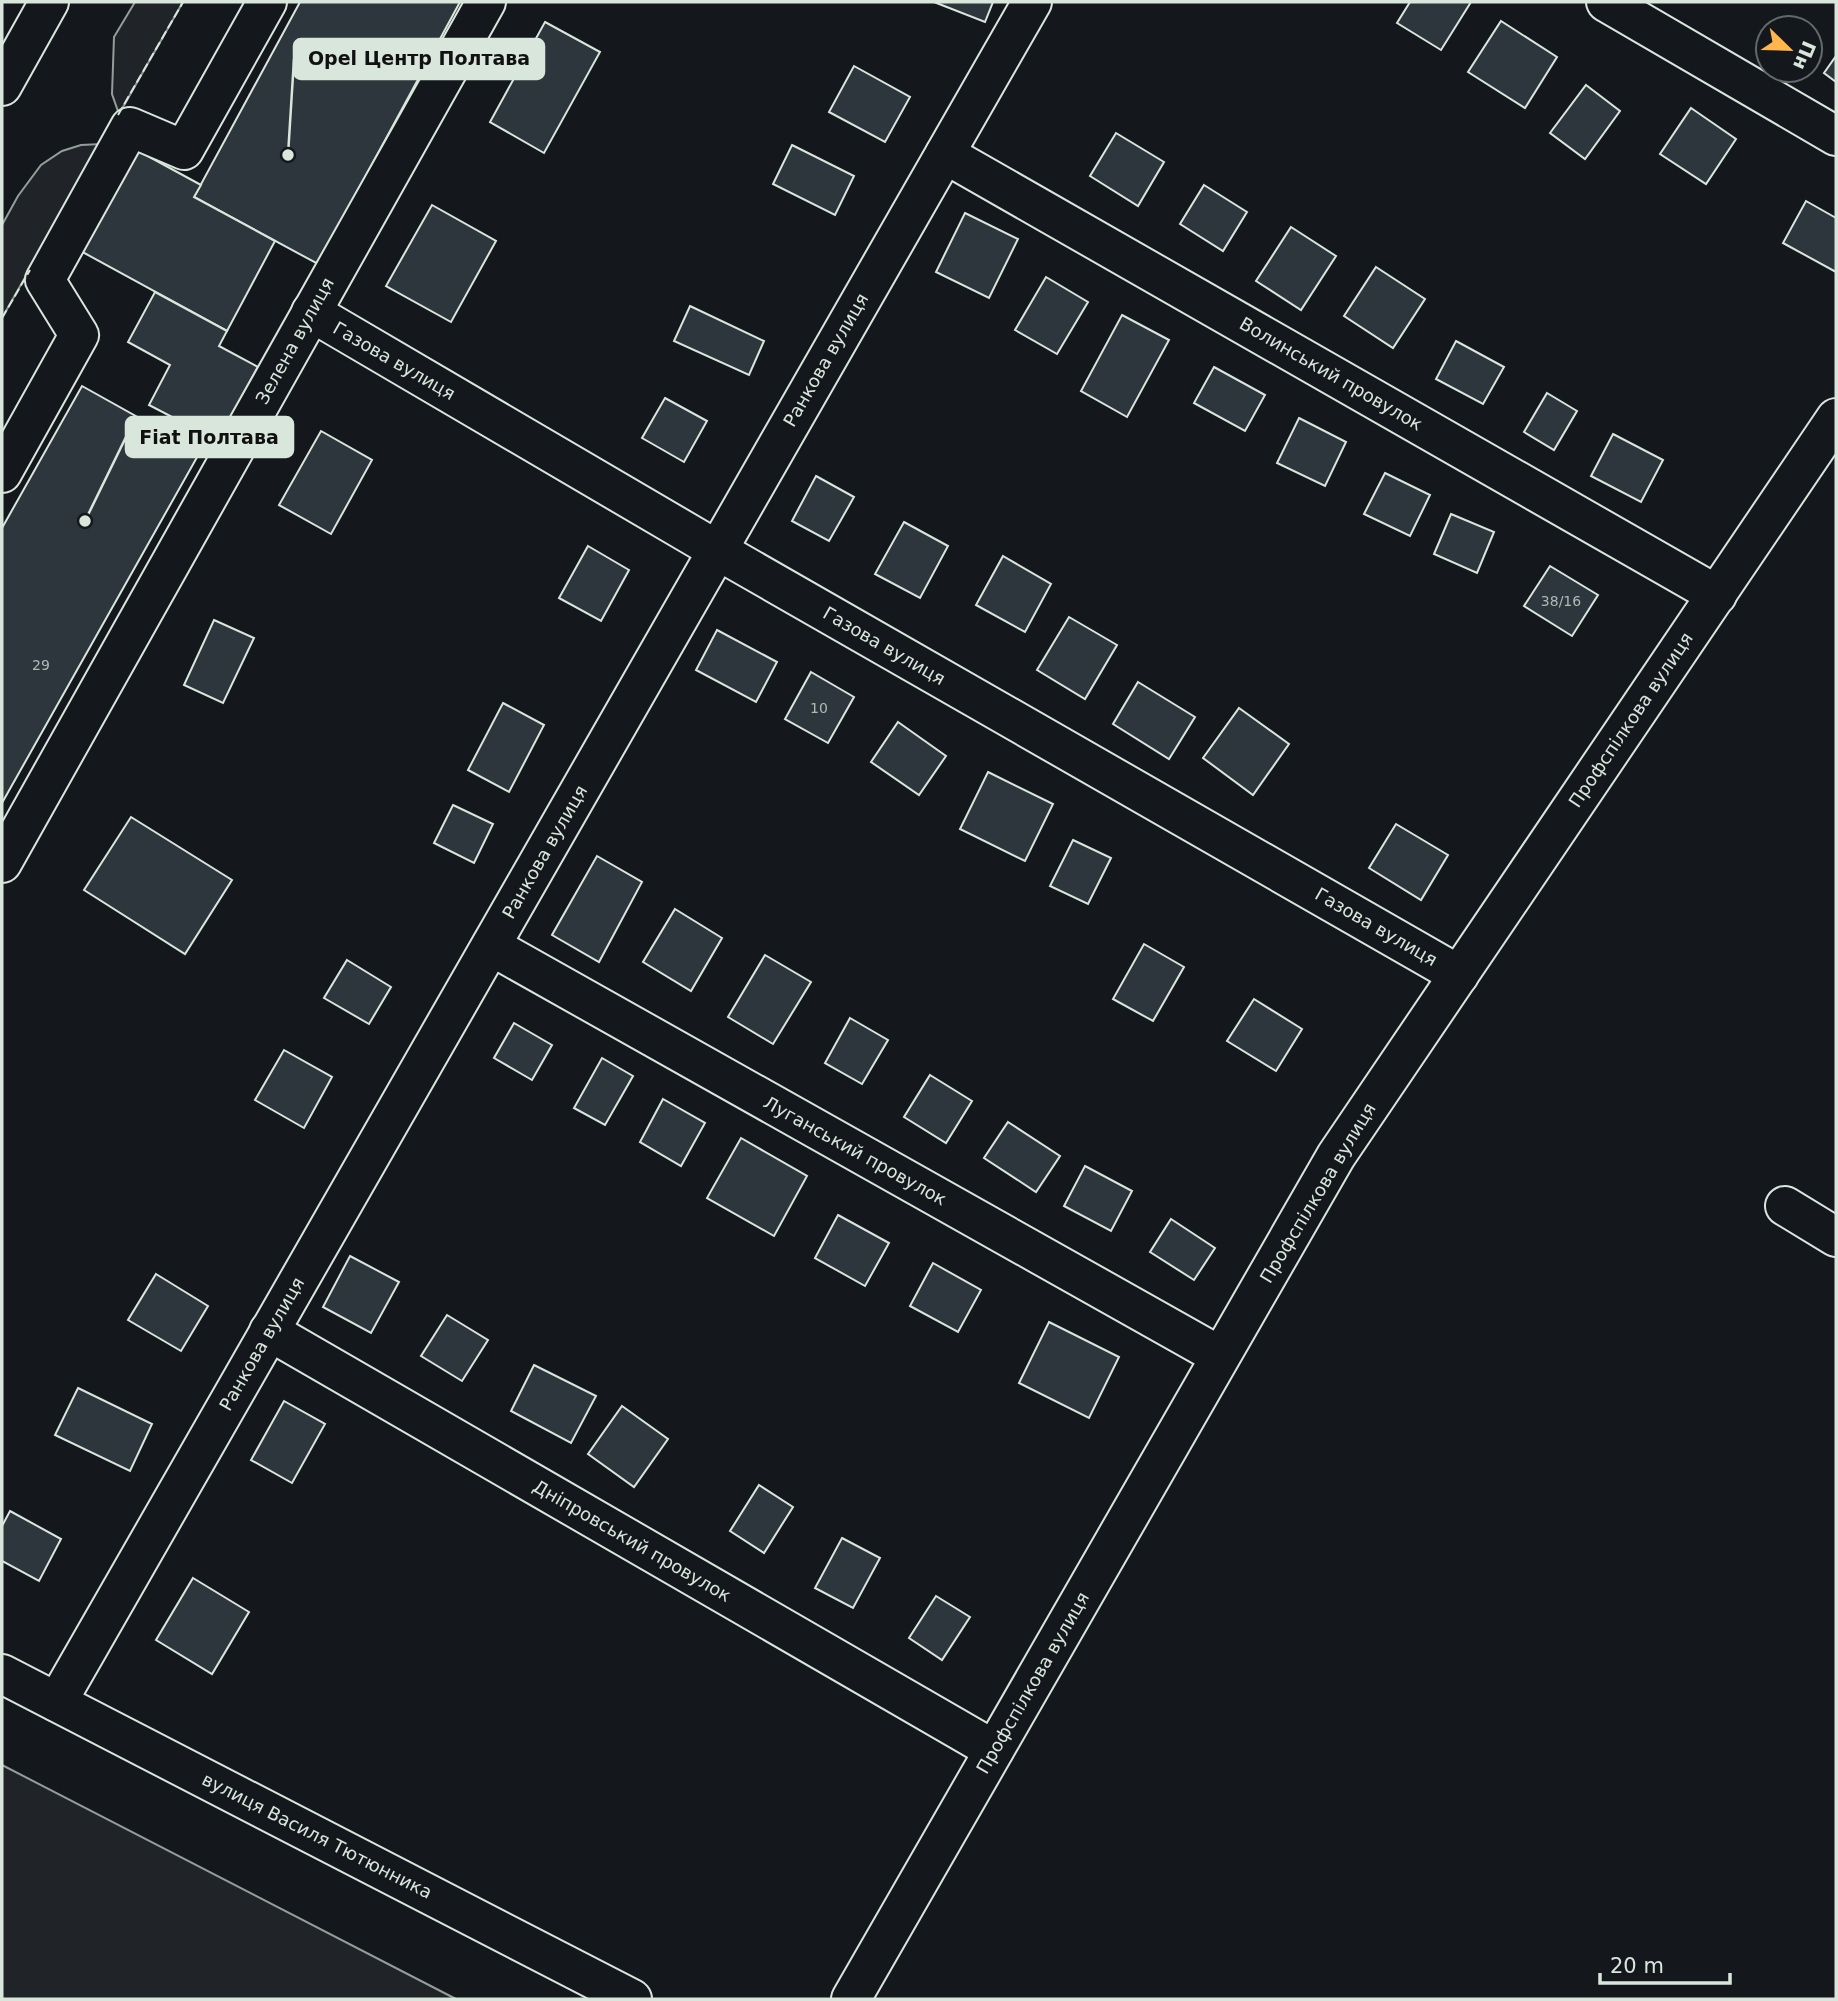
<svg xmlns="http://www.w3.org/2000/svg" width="1838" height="2001" viewBox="0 0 1838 2001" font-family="'DejaVu Sans',sans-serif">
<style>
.green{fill:#202428;stroke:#939e99;stroke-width:2}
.building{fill:#2c363c;stroke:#d8e6dc;stroke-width:2}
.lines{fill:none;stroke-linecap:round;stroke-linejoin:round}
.minor-casing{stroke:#d8e6dc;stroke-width:42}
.highway-casing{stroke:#d8e6dc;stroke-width:42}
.minor{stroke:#14181c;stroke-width:38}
.highway{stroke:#14181c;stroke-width:38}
.fence{stroke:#d8e6dc;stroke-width:2;stroke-dasharray:9 3.5;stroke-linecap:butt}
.labels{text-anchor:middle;stroke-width:5;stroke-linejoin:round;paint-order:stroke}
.number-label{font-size:14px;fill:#adbab4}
.street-label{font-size:18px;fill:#d8e6dc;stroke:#14181c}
.leader{fill:none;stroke:#d8e6dc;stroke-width:2.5}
.callout-dot{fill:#d8e6dc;stroke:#14181c;stroke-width:2.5}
.callout{fill:#d8e6dc;stroke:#d8e6dc;stroke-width:2.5}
.callout-label{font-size:19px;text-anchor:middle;font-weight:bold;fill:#111}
</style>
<rect width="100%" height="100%" fill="#14181c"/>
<g class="green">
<path d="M135 2H183L119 114 112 94 114 37Z"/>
<path d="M101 144 2 318V225L18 196 41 165 62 151 81 145Z"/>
<path d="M2 1765 456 1999H2Z"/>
</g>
<g class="building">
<path d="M300 2H460L318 264 194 197Z"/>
<path d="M934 2H993L985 22Z"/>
<path d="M1410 2H1471L1441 50 1397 23Z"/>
<path d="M1501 21 1557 57 1525 108 1468 72Z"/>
<path d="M545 22 600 52 544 153 490 122Z"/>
<path d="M1836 56V82L1824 73Z"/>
<path d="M854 66 910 97 885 142 829 112Z"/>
<path d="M1586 85 1620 111 1585 159 1550 133Z"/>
<path d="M1691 108 1736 139 1706 184 1660 154Z"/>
<path d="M1116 133 1164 162 1138 206 1090 176Z"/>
<path d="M792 145 854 176 835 215 773 184Z"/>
<path d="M133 148 201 185 194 197 275 241 227 331 77 249Z"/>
<path d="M1204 185 1247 212 1223 251 1180 224Z"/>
<path d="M1806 201 1836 218V272L1783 243Z"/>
<path d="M432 205 496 241 451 322 386 286Z"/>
<path d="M965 213 1018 239 989 298 936 272Z"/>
<path d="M1291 227 1336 256 1301 310 1256 281Z"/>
<path d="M1376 267 1425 299 1393 348 1344 316Z"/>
<path d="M1046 277 1088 302 1057 354 1015 330Z"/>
<path d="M155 292 227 331 219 346 258 367 218 441 149 405 170 365 128 342Z"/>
<path d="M690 306 764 341 749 375 674 341Z"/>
<path d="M1122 315 1169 340 1127 417 1081 391Z"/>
<path d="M1456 341 1504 367 1483 404 1436 379Z"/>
<path d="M1214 367 1265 395 1245 431 1194 403Z"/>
<path d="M82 386 200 452 2 803V528Z"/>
<path d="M1547 393 1577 411 1554 450 1524 432Z"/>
<path d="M665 398 707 421 684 462 642 438Z"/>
<path d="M1299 418 1346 442 1325 486 1277 463Z"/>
<path d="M321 431 372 460 331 534 279 505Z"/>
<path d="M1613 434 1663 460 1641 502 1591 476Z"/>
<path d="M1385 473 1430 495 1410 536 1364 514Z"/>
<path d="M816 476 854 497 829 541 792 521Z"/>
<path d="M1451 514 1494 532 1477 573 1434 554Z"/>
<path d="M904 522 948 546 920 598 875 574Z"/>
<path d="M588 546 629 570 601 621 559 598Z"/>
<path d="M1003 556 1051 584 1025 632 976 605Z"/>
<path d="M1550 566 1598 595 1572 636 1524 606Z"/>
<path d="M1069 617 1117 645 1085 699 1037 670Z"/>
<path d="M214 620 254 638 223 703 184 685Z"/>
<path d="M717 630 777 662 756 702 696 670Z"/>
<path d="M811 672 854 697 828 743 785 719Z"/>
<path d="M1138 682 1195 717 1169 759 1113 724Z"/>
<path d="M503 703 544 725 509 792 468 770Z"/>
<path d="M1239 708 1289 744 1253 795 1203 758Z"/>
<path d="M898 722 946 756 919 795 871 762Z"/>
<path d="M988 772 1053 804 1025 861 960 829Z"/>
<path d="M453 805 493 824 474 863 434 843Z"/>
<path d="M131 817 232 880 185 954 84 890Z"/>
<path d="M1396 824 1448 855 1421 900 1369 868Z"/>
<path d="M1073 840 1111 858 1088 904 1050 886Z"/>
<path d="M597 856 642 882 599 962 552 935Z"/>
<path d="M675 909 722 938 691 991 643 962Z"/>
<path d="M1144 944 1184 967 1153 1021 1113 999Z"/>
<path d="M765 955 811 982 773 1044 728 1017Z"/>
<path d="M347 960 391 987 369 1024 324 998Z"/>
<path d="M1254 999 1302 1029 1276 1071 1227 1041Z"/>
<path d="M850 1018 888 1040 862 1084 825 1063Z"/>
<path d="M514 1023 552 1045 532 1080 494 1058Z"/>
<path d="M284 1050 332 1077 304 1128 255 1100Z"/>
<path d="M602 1058 633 1076 605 1125 574 1108Z"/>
<path d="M930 1075 972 1101 946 1143 904 1117Z"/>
<path d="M663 1099 705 1123 681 1166 640 1142Z"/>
<path d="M1008 1122 1060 1156 1036 1192 984 1158Z"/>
<path d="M741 1138 807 1176 774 1236 707 1198Z"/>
<path d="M1085 1166 1132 1191 1111 1231 1064 1206Z"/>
<path d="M838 1215 889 1243 865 1286 815 1258Z"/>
<path d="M1171 1219 1215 1248 1194 1280 1150 1252Z"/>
<path d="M350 1256 399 1282 371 1333 323 1307Z"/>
<path d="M933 1263 981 1290 958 1332 910 1306Z"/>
<path d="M156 1274 208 1306 181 1351 128 1320Z"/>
<path d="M447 1315 488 1340 462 1381 421 1356Z"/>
<path d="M1049 1322 1119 1357 1089 1418 1019 1383Z"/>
<path d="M534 1365 596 1396 571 1443 511 1411Z"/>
<path d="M78 1388 152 1424 130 1471 55 1435Z"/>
<path d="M284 1401 325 1424 292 1483 251 1460Z"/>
<path d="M622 1406 668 1439 634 1487 588 1454Z"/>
<path d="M759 1485 793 1507 764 1553 730 1531Z"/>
<path d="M10 1511 61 1539 39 1581 2 1561V1526Z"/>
<path d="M842 1538 880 1558 853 1608 815 1588Z"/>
<path d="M193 1578 249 1612 212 1674 156 1640Z"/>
<path d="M936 1596 970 1617 942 1660 909 1638Z"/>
</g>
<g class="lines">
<g class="minor-casing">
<g id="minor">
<path d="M1606 2 1836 136"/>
<path d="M945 154 1717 595"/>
<path d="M311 312 717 550 1459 975"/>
<path d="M2 473 79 335 45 280 130 127 184 150 267 2"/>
<path d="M2 863 486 2"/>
<path d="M491 946 1220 1356"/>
<path d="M1785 1206 1836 1237"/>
<path d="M269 1331 994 1750"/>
<path d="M2 1674 632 1999"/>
<path d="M57 1702 1032 2"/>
<path d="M851 1999 1336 1156 1836 418"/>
</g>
</g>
<g class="highway-casing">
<path id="highway" d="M2 86 49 2"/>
</g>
<use href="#minor" class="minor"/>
<use href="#highway" class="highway"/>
<g class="fence">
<path d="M118 115 183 2"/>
<path d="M2 318 30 270"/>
</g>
</g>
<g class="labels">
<g class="number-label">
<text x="1561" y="606">38/16</text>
<text x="41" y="670">29</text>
<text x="819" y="713">10</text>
</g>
<g class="street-label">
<text transform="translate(295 341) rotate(-61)" y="6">Зелена вулиця</text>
<text transform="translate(826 360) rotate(-60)" y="6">Ранкова вулиця</text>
<text transform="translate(394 361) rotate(30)" y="6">Газова вулиця</text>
<text transform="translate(1331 374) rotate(30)" y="6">Волинський провулок</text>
<text transform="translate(884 646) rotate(30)" y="6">Газова вулиця</text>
<text transform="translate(1631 720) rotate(-56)" y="6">Профспілкова вулиця</text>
<text transform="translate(545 852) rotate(-60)" y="6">Ранкова вулиця</text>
<text transform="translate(1376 927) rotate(30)" y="6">Газова вулиця</text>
<text transform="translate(855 1151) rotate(29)" y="6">Луганський провулок</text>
<text transform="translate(1318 1193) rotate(-59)" y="6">Профспілкова вулиця</text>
<text transform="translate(262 1344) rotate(-60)" y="6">Ранкова вулиця</text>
<text transform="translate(632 1541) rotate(30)" y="6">Дніпровський провулок</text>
<text transform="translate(1033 1683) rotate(-60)" y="6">Профспілкова вулиця</text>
<text transform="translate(317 1836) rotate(27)" y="6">вулиця Василя Тютюнника</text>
</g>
</g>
<path class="leader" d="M288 155L294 59M85 521L126 437"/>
<g class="callout-dot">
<circle cx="288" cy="155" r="7"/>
<circle cx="85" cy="521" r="7"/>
</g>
<g class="callout">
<rect x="294" y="39" width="250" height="40" rx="7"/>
<rect x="126" y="417" width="167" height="40" rx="7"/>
</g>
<g class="callout-label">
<text x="419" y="65">Opel Центр Полтава</text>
<text x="209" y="444">Fiat Полтава</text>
</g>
<rect width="1838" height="2001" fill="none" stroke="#d8e6dc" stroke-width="7"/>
<g transform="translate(1789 49) rotate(113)"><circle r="33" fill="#14181c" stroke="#626a69" stroke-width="2"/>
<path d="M0-5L12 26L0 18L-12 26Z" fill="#ffb74d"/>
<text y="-10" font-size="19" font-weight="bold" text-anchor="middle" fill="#d8e6dc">Пн</text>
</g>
<path d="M1600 1973v10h130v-10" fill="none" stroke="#d8e6dc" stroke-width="3.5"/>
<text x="1610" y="1973" font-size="21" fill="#d8e6dc" stroke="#14181c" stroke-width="5" paint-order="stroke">20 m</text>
</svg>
